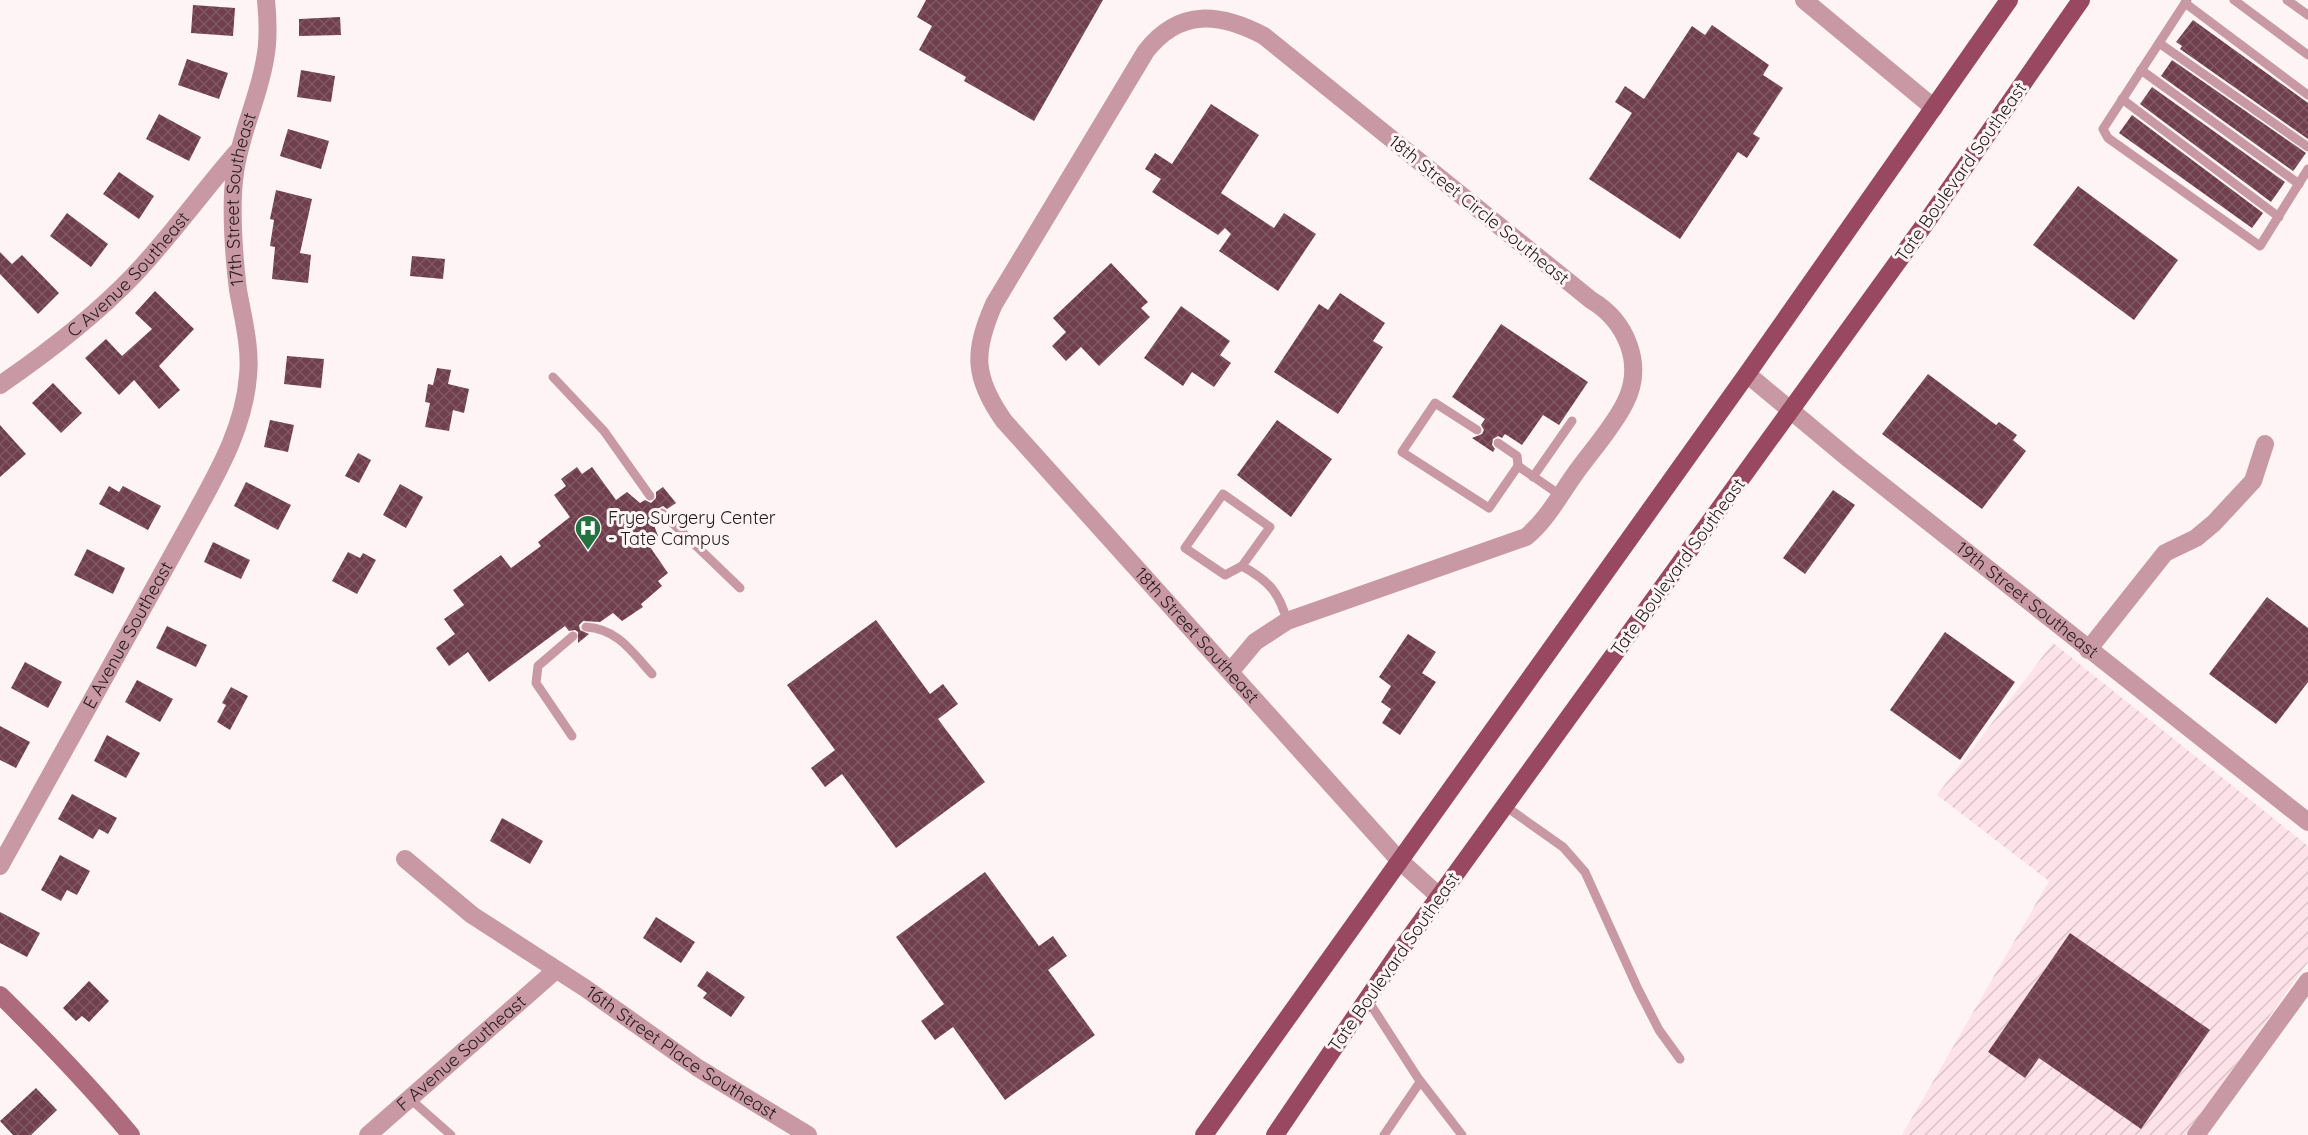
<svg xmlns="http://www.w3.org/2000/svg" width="2308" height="1135" viewBox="0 0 2308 1135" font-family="Quicksand,sans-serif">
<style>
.industrial{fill:url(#industrial-furrows)}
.building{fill:url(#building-cross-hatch)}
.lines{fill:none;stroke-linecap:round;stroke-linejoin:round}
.lane{stroke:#c899a5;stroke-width:9}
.street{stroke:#c899a5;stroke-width:18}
.secondary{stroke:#ae6b7d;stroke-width:18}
.primary{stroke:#994862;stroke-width:18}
.labels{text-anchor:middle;stroke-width:6;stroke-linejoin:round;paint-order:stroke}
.street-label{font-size:18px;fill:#221a1c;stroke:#fef4f6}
.poi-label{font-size:18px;fill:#221a1c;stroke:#fef4f6;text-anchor:start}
</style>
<defs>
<pattern id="industrial-furrows" width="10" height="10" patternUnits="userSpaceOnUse" patternTransform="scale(1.5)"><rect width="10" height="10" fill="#fde3e9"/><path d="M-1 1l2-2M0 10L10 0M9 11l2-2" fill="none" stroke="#d9c2c7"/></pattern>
<pattern id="building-cross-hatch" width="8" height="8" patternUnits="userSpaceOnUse" patternTransform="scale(1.5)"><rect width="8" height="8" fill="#703f4d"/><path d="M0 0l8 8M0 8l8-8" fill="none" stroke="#7f5863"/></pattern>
</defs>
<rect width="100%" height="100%" fill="#fef4f6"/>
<path class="industrial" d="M2053 643 2308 846V962L2186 1135H1902L2049 881 1937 795Z"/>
<g class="building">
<path d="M926 0H1103L1034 121 964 81 966 77 919 50 932 26 917 17Z"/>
<path d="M193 5 235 8 233 36 191 33Z"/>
<path d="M340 17 341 35 299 36V19Z"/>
<path d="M2193 20 2308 103V139L2180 49 2182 46 2176 42Z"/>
<path d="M1712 25 1769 65 1763 75 1783 88 1753 134 1760 138 1747 158 1738 152 1680 239 1589 179 1632 113 1615 102 1625 86 1644 99 1692 26 1705 35Z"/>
<path d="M187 59 228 73 219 99 178 85Z"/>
<path d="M2172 60 2306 153 2294 170 2293 171 2161 76Z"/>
<path d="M301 70 335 76 331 102 297 97Z"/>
<path d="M2152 87 2285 182 2271 202 2140 104Z"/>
<path d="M1211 104 1259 135 1221 193 1274 228 1284 213 1316 234 1278 291 1219 251 1231 234 1225 228 1218 235 1152 192 1161 179 1145 169 1155 153 1172 164Z"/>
<path d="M159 114 201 137 189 161 146 139Z"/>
<path d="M2132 115 2263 213 2252 228 2119 133Z"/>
<path d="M288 129 329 141 321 169 280 156Z"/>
<path d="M119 172 154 196 139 219 103 194Z"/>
<path d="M2078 186 2178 260 2134 320 2033 245Z"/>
<path d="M276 190 312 199 300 253 311 255 308 283 272 279 275 247 270 246 274 220 270 219Z"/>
<path d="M67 213 108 244 91 267 50 236Z"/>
<path d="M0 252 12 264 22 255 59 293 38 314 0 274Z"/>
<path d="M412 256 445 259 443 279 410 276Z"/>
<path d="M1111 263 1148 302 1141 308 1150 317 1099 366 1081 347 1066 361 1052 346 1066 332 1053 318Z"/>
<path d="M155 291 194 329 159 366 180 390 159 409 134 380 119 395 85 358 106 339 122 356 152 329 135 313Z"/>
<path d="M1340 293 1385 323 1373 341 1383 347 1338 414 1274 372 1319 304 1328 310Z"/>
<path d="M1181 306 1230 341 1220 355 1231 363 1214 387 1192 372 1183 386 1144 358Z"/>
<path d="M1501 324 1588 382 1559 425 1543 415 1522 445 1505 434 1502 438 1498 436 1493 439 1492 445 1495 449 1493 452 1472 438 1482 434 1484 430 1481 425 1485 419 1452 397Z"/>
<path d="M287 356 324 359 321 388 284 384Z"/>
<path d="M437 368 451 370 448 384 469 389 464 413 453 410 449 431 425 427 430 403 425 402 428 384 433 385Z"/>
<path d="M1928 374 1996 425 1999 422 2017 435 2013 440 2026 451 1982 509 1882 434Z"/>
<path d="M53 383 82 413 61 433 32 403Z"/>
<path d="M270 420 294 425 288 452 264 447Z"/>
<path d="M1277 420 1332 459 1291 517 1237 475Z"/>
<path d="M0 425 26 454 0 477Z"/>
<path d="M358 453 371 460 359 483 345 476Z"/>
<path d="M577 467 582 474 592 467 616 500 627 492 640 503 645 500 651 503 656 498V492L663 487 676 503 667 509 663 506 657 509V517L652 520 658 536 648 544 668 573 658 581 662 586 641 604 643 607 622 621 613 613 600 622 583 621 579 625 580 630 589 634 578 643V632L575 630 569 631 565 626 489 682 468 652 449 666 436 648 455 634 444 619 464 605 453 590 501 555 511 568 541 546 538 542 570 517 554 495 566 486 561 479Z"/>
<path d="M246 482 291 505 278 530 234 506Z"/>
<path d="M400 484 423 497 406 528 383 515Z"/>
<path d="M109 486 119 492 123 486 161 506 148 530 99 504Z"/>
<path d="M1833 490 1855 505 1805 574 1783 558Z"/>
<path d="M213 542 250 560 241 579 204 562Z"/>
<path d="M87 549 125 568 113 594 74 575Z"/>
<path d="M348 552 360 558 363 553 376 560 357 594 332 581Z"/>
<path d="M2267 597 2308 628V682L2276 724 2209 674Z"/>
<path d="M876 620 930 694 943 684 958 704 938 719 985 782 896 848 842 774 825 787 811 768 835 750 787 685Z"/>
<path d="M167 626 207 645 196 667 156 648Z"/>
<path d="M1945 632 2015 682 1960 760 1890 710Z"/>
<path d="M1408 634 1436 652 1422 673 1436 682 1400 735 1382 723 1391 709 1381 702 1391 686 1379 677Z"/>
<path d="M25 662 62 682 48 708 11 688Z"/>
<path d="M137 680 173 699 160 722 125 702Z"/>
<path d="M231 687 248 696 230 730 217 722 226 705 222 703Z"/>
<path d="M0 726 30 742 16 768 0 760Z"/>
<path d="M107 735 140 753 126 778 94 761Z"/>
<path d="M72 794 117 818 108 834 99 829 93 839 58 819Z"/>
<path d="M502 818 543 841 530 864 490 841Z"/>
<path d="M60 855 90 871 77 895 67 890 61 901 41 890Z"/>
<path d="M985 872 1039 946 1053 936 1067 956 1048 970 1095 1035 1005 1100 953 1027 935 1040 921 1021 944 1004 896 937Z"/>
<path d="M0 912 40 933 27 957 0 943Z"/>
<path d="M656 917 695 942 681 963 643 938Z"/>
<path d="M2070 933 2210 1030 2141 1129 2039 1058 2025 1078 1988 1052Z"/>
<path d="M707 971 745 997 731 1017 703 998 707 993 697 986Z"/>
<path d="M89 981 109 1001 89 1022 82 1016 76 1021 63 1008Z"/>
<path d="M36 1088 57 1110 31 1135H13L0 1121Z"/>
</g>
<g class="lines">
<g class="lane">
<path d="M2187 0 2103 129 2108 138 2260 246 2308 169"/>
<path d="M2234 0 2308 55"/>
<path d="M2287 0 2308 15"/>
<path d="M2185 3 2308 95"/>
<path d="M2159 43 2308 147"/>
<path d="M2141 70 2299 184"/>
<path d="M2122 99 2279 217"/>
<path d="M553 377 604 431 650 496"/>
<path d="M1477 430 1435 403 1402 452 1489 508 1518 466 1560 495"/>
<path d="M1498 443 1517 456 1518 466"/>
<path d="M1533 477 1572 421"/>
<path d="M1223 494 1270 527 1242 566 1225 575 1185 548Z"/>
<path d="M662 513 740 588"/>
<path d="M1242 566C1269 581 1279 592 1287 621"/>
<path d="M586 627C618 629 632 652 652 674"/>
<path d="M572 736 536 683 538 666 573 636"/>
<path d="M1505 806 1563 847 1585 872 1638 989 1659 1030 1680 1059"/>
<path d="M1367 999 1418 1078 1462 1135"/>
<path d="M408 1097 451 1135"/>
<path d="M1384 1135 1420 1082"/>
</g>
<g class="street">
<path d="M1804 0 1934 108"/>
<path id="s1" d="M1747 374 1849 459 2308 822"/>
<path id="s2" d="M0 385C48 352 94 317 134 275 171 236 202 192 237 152"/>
<path d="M2088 650 2165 553 2196 538 2214 523 2253 481 2265 444"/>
<path id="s3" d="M1230 672 1255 642 1287 621 1526 537C1547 520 1561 493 1577 471 1593 449 1613 427 1625 403 1645 364 1626 321 1591 300L1264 36C1220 13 1180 8 1146 51L994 304C973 352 973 377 1004 421L1399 860 1440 897"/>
<path id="s4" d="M405 859 472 915 585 988 698 1068 808 1135"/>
<path id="s5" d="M0 866 195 514C219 470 244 427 248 376 251 348 243 318 238 290 234 258 230 205 235 173 240 134 259 97 265 59 269 39 268 20 266 0"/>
<path id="s6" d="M368 1135 556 970"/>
<path d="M2196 1135 2308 981"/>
</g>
<path class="secondary" d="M0 995C46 1040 90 1086 131 1135"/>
<g class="primary">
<path d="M1204 1135 1747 374 2009 0"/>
<path d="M1275 1135 1397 955 1925 224 2081 0"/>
</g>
</g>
<defs>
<g id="hospital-pin" transform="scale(1.35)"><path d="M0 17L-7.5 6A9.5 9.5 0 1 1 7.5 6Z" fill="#257241" stroke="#fef4f6"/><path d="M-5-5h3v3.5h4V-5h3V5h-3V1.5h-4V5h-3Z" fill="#fff"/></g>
</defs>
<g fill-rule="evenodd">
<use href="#hospital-pin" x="588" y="528"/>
</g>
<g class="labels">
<g class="street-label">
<text transform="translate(1961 172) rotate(-55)" y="6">Tate Boulevard Southeast</text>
<text dy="6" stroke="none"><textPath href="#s5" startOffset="730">17th Street Southeast</textPath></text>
<text transform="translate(1479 210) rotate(39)" y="6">18th Street Circle Southeast</text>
<text dy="6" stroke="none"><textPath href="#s2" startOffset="170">C Avenue Southeast</textPath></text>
<text transform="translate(1678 567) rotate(-54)" y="6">Tate Boulevard Southeast</text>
<text dy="6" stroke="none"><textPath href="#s1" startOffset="360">19th Street Southeast</textPath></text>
<text dy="6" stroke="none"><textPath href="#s5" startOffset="264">E Avenue Southeast</textPath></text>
<text dy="6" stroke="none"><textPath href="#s3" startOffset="1878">18th Street Southeast</textPath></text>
<text transform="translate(1394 962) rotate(-55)" y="6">Tate Boulevard Southeast</text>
<text dy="6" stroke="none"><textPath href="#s6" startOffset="124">F Avenue Southeast</textPath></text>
<text dy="6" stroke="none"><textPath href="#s4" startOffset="338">16th Street Place Southeast</textPath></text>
</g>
<g class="poi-label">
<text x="608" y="524">Frye Surgery Center<tspan x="608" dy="21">- Tate Campus</tspan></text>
</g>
</g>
</svg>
